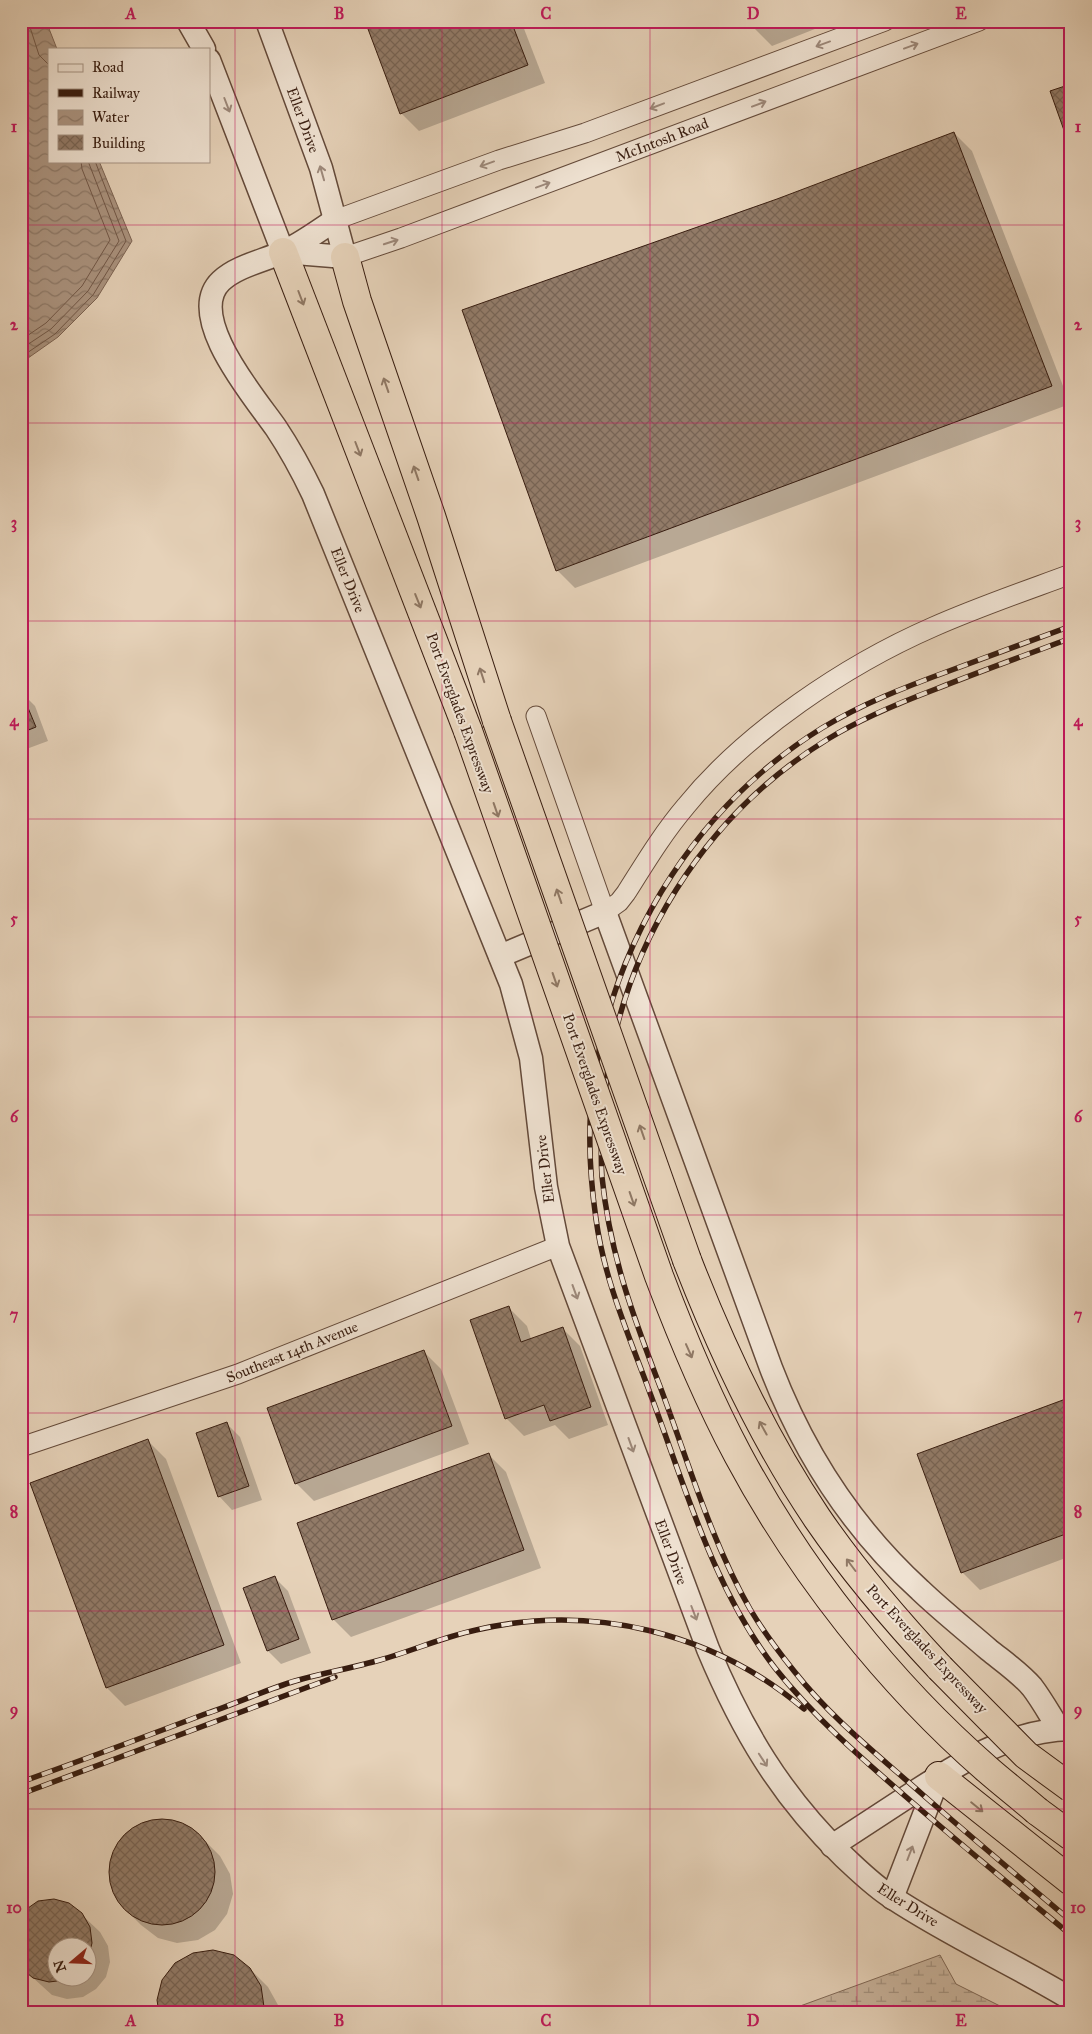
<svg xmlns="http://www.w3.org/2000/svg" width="1092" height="2034" viewBox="0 0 1092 2034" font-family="'IM FELL Great Primer',serif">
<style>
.wetland{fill:url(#wetland-marsh);stroke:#806856}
.water{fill:url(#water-waves);stroke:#7d6453}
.shadow{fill:#0003;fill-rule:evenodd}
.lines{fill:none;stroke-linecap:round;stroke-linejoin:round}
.shore{stroke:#725848;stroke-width:1}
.building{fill:url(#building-cross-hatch);stroke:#381d10}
.minor-casing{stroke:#644a3a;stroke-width:21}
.tertiary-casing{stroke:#644a3a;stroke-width:25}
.motorway-casing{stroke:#381d10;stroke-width:30}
.minor{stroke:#efe2d2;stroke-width:19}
.tertiary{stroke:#efe2d2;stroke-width:22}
.motorway{stroke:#e6d2b9;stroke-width:28}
.rail-casing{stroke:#381d10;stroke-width:5.5}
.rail{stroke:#efe2d2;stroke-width:4;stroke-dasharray:11;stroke-linecap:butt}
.motorway-bridge-casing{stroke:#381d10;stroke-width:30;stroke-linecap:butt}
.motorway-bridge{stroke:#e6d2b9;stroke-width:28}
.oneway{stroke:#9d897b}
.oneway2{stroke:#8f7864}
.grid{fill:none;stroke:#c2185b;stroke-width:1;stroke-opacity:0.55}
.labels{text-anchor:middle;stroke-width:4;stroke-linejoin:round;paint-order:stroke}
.street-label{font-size:15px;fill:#381d10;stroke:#efe2d2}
.neatline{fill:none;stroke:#c2185b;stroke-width:2}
.grid-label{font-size:16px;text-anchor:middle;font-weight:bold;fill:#c2185b}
</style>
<defs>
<pattern id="wetland-marsh" width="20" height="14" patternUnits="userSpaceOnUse" patternTransform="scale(1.25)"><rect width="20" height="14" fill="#c8b39c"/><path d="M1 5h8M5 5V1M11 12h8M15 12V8" fill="none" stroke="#a3917e"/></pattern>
<pattern id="water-waves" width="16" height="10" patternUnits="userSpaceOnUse" patternTransform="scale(1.25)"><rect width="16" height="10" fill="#ab9480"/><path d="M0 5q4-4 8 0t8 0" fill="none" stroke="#8c7867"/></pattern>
<pattern id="building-cross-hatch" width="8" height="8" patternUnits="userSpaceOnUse" patternTransform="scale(1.25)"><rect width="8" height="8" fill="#927b68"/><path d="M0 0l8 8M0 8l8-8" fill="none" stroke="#786454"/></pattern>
</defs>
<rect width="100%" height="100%" fill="#e6d2b9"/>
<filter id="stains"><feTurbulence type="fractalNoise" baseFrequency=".004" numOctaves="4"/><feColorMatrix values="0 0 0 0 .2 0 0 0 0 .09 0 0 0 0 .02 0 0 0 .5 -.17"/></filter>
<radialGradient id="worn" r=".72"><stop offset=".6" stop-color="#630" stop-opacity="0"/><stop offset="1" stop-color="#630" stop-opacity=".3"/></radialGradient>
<path class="wetland" d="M940 1955 956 1984 1014 2013H781Z"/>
<path class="water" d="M21 21H46L57 49H49V161H99L132 241 97 298 58 337 21 363Z"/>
<g class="shadow">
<path d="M366 21H521L545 83 419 131 401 113Z"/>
<path d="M751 21H835L772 46 754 28Z"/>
<path d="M954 133 972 151 1070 404 575 588 557 570 778 200Z"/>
<path d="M21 692 35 706 48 741 21 751Z"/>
<path d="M509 1308 527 1326 531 1339 562 1328 580 1346 608 1425 569 1439 555 1425 524 1436 506 1418Z"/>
<path d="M423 1351 441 1369 469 1444 314 1501 296 1483Z"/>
<path d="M1071 1398V1556L980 1590 962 1572Z"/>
<path d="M227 1424 240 1437 262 1500 232 1510 219 1496Z"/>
<path d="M148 1441 166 1459 241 1663 125 1706 107 1688 32 1484Z"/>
<path d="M488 1454 506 1472 541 1568 351 1637 333 1619Z"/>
<path d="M274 1577 288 1591 311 1653 281 1664 268 1651 245 1588Z"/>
<path d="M165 1820 185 1825 201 1837 220 1856 230 1874 233 1894 227 1914 215 1930 198 1940 177 1943 158 1938 141 1925 123 1907 113 1889 110 1869 115 1849 127 1833 145 1822Z"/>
<path d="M38 1903 81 1914 100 1932 108 1946 110 1962 106 1977 96 1989 83 1997 67 1999 52 1995 21 1967V1915L25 1910ZM58 1946H88V1976H58Z"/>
<path d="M250 1969 268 1987 278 2005 279 2013H160Z"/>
</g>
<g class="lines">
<g class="shore">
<path d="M28 21 39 55 49 65"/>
<path d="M21 340 46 323 82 286 110 240 82 169 81 161"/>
<path d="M21 349 51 329 88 291 119 241 88 161"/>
<path d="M21 357 55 334 93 295 126 241 95 161"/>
</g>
</g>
<g class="building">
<path d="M365 21H511L528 65 400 114Z"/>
<path d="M750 21H771L753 28Z"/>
<path d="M1071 84V150L1050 91Z"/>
<path d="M954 132 1052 386 556 571 462 310 777 199Z"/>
<path d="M21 691 36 727 21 733Z"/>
<path d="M509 1306 521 1342 563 1327 591 1407 550 1421 544 1405 505 1419 470 1320Z"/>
<path d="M424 1350 452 1426 295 1484 267 1408Z"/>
<path d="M1071 1397V1532L961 1573 917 1454Z"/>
<path d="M227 1422 249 1486 218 1497 196 1433Z"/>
<path d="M148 1439 224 1645 106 1688 30 1483Z"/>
<path d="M489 1453 524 1550 332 1620 297 1523Z"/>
<path d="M275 1576 299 1639 267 1651 243 1588Z"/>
<circle cx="162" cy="1872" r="53"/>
<path d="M54 1899 69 1903 82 1913 90 1927 92 1943 88 1959V1946H58V1976H70L65 1980 49 1982 33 1978 21 1968V1913L38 1901Z"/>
<path d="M213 1950 234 1955 250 1968 261 1986 264 2007 262 2013H159L157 2000 162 1980 175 1963 193 1953Z"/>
<path d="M94 2006 114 2013H70L78 2008Z"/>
</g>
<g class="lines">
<g class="minor-casing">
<g id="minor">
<path d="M335 220 499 160 585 133 885 21"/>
<path d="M345 257 401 238 979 21"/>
<path d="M536 716 605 912 619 902 626 893C645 863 663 833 686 806 746 732 846 665 933 627 978 607 1025 591 1071 574"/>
<path d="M21 1447 238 1374 558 1246"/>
</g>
</g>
<g class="tertiary-casing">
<g id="tertiary">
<path d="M188 21 204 49"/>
<path d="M267 21 321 168 345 257 283 252"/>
<path d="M209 60 283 252"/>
<path d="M335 220C318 231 301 244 283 252 263 261 237 266 221 281 184 316 256 399 276 428 290 449 302 471 313 494L511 984 531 1058 546 1187 558 1246 708 1649C742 1730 780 1795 844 1857 859 1871 875 1887 893 1898 949 1935 1013 1964 1071 1999"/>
<path d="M500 956 605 912 771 1368C804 1454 851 1527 920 1590 942 1611 966 1630 989 1650 1004 1662 1020 1673 1032 1687 1042 1700 1050 1715 1059 1729"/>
<path d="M832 1846C858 1829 884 1812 910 1795 959 1763 1010 1730 1071 1729"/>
<path d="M892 1898 939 1776"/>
</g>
</g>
<g class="motorway-casing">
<g id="motorway">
<path d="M283 252 468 731"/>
<path d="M345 257 357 301 431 516 497 721"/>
<path d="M687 1260C722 1350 763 1438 817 1518 854 1572 896 1621 940 1668"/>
<path d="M939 1776 1071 1881"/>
<path d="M1037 1811 1071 1836"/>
</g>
</g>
<use href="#minor" class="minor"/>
<use href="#tertiary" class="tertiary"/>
<use href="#motorway" class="motorway"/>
<g class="rail-casing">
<g id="rail">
<path d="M1071 626C1030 641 989 656 949 671 905 687 862 704 822 728 701 803 618 931 595 1072 587 1120 589 1171 596 1219 604 1279 629 1336 650 1393 685 1486 713 1588 775 1668 813 1716 859 1756 905 1796 959 1843 1015 1889 1071 1935"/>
<path d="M1071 638C1026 655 981 671 936 689 899 703 862 718 828 739 704 815 621 948 605 1092 602 1120 600 1148 602 1177 610 1255 633 1316 661 1389 688 1461 711 1541 750 1609 763 1631 778 1651 794 1671 831 1718 878 1755 922 1794 971 1837 1021 1879 1071 1921"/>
<path d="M21 1782C83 1760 144 1737 205 1714 235 1704 265 1690 295 1681 323 1673 352 1668 380 1660 412 1651 443 1637 476 1630 591 1603 713 1632 804 1709"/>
<path d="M21 1794 335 1677"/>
</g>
</g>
<use href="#rail" class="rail"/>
<g class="motorway-bridge-casing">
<g id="motorway-bridge">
<path d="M497 721 687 1260"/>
<path d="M468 731 659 1276C682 1337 707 1397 738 1455 800 1571 889 1684 988 1770 1004 1784 1021 1797 1037 1811"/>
<path d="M940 1668 1026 1755 1071 1788"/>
</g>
</g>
<use href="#motorway-bridge" class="motorway-bridge"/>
</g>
<defs><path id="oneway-shaft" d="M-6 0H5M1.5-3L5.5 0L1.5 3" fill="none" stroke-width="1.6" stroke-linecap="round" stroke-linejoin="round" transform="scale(1.25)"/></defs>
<g class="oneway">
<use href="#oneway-shaft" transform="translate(823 44) rotate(160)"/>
<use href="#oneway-shaft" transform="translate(911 46) rotate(-20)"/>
<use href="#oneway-shaft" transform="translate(759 104) rotate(-21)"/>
<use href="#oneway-shaft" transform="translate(227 105) rotate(69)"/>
<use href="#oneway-shaft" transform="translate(657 106) rotate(159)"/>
<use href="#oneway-shaft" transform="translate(487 164) rotate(160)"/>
<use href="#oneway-shaft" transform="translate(322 173) rotate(-106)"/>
<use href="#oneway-shaft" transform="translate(543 185) rotate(-20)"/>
<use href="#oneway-shaft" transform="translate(391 242) rotate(-18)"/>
<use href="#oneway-shaft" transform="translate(575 1292) rotate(70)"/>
<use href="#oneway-shaft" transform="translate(631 1445) rotate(70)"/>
<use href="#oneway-shaft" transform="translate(694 1613) rotate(69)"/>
<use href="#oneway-shaft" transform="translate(763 1760) rotate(57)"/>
<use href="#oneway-shaft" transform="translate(910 1853) rotate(-69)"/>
</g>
<g class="oneway2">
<use href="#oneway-shaft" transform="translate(301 298) rotate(69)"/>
<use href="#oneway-shaft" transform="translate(386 385) rotate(-109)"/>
<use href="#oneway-shaft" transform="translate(358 449) rotate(69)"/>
<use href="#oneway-shaft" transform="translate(416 473) rotate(-109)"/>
<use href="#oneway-shaft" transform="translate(418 601) rotate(68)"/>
<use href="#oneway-shaft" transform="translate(482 675) rotate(-108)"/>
<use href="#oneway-shaft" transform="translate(496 810) rotate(71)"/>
<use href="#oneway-shaft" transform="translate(559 896) rotate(-109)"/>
<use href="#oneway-shaft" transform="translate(555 980) rotate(71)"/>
<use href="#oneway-shaft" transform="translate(642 1132) rotate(-109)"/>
<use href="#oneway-shaft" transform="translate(632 1199) rotate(71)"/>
<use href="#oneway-shaft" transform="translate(689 1351) rotate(66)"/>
<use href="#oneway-shaft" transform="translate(763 1428) rotate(-119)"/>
<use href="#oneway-shaft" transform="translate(851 1565) rotate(-127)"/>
<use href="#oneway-shaft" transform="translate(977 1807) rotate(39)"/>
</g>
<path class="grid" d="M235 21V2013M442 21V2013M650 21V2013M857 21V2013M21 225H1071M21 423H1071M21 621H1071M21 819H1071M21 1017H1071M21 1215H1071M21 1413H1071M21 1611H1071M21 1809H1071"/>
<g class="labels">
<g class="street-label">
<text transform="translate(303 120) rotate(70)" y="5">Eller Drive</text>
<text transform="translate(662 140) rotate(-21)" y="5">McIntosh Road</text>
<text transform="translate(348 580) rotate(68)" y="5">Eller Drive</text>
<text transform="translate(460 713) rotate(70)" y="5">Port Everglades Expressway</text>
<text transform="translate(595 1094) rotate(71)" y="5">Port Everglades Expressway</text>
<text transform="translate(545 1169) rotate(-97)" y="5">Eller Drive</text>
<text transform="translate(292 1352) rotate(-22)" y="5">Southeast 14th Avenue</text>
<text transform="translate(671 1552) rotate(70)" y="5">Eller Drive</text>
<text transform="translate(927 1649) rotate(47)" y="5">Port Everglades Expressway</text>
<text transform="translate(908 1905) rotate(32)" y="5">Eller Drive</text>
</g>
</g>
<rect width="1092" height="2034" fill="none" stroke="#e6d2b9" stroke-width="55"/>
<rect x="48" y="48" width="162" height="115" fill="#efe2d2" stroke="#a69384"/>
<rect x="58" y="64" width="25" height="8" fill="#efe2d2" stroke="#a69384"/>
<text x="92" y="72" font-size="15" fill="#381d10">Road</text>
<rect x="58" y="89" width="25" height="8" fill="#381d10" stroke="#a69384"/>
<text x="92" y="98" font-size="15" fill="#381d10">Railway</text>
<rect x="58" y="110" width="25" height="15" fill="url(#water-waves)" stroke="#a69384"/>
<text x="92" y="122" font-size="15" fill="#381d10">Water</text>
<rect x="58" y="135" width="25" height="15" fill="url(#building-cross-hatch)" stroke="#a69384"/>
<text x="92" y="148" font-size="15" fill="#381d10">Building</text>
<g transform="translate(72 1962) rotate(251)"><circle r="24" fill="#efe2d2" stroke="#a69384"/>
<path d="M0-4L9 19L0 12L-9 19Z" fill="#8f2418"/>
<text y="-8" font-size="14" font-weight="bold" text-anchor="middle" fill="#381d10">N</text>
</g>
<rect x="28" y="28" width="1036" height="1978" class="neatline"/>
<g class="grid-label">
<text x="131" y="19">A</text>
<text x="339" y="19">B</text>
<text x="546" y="19">C</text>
<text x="753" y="19">D</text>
<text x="961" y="19">E</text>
<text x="14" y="132">1</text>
<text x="1078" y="132">1</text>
<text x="14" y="330">2</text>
<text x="1078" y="330">2</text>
<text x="14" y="528">3</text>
<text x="1078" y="528">3</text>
<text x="14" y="726">4</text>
<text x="1078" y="726">4</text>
<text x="14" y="924">5</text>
<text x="1078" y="924">5</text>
<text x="14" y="1122">6</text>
<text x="1078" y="1122">6</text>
<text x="14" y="1320">7</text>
<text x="1078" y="1320">7</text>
<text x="14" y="1517">8</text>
<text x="1078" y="1517">8</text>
<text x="14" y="1715">9</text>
<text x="1078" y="1715">9</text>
<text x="14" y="1913">10</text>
<text x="1078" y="1913">10</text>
<text x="131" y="2026">A</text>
<text x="339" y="2026">B</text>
<text x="546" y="2026">C</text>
<text x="753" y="2026">D</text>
<text x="961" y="2026">E</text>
</g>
<rect width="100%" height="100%" filter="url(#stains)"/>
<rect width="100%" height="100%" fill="url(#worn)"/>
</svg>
